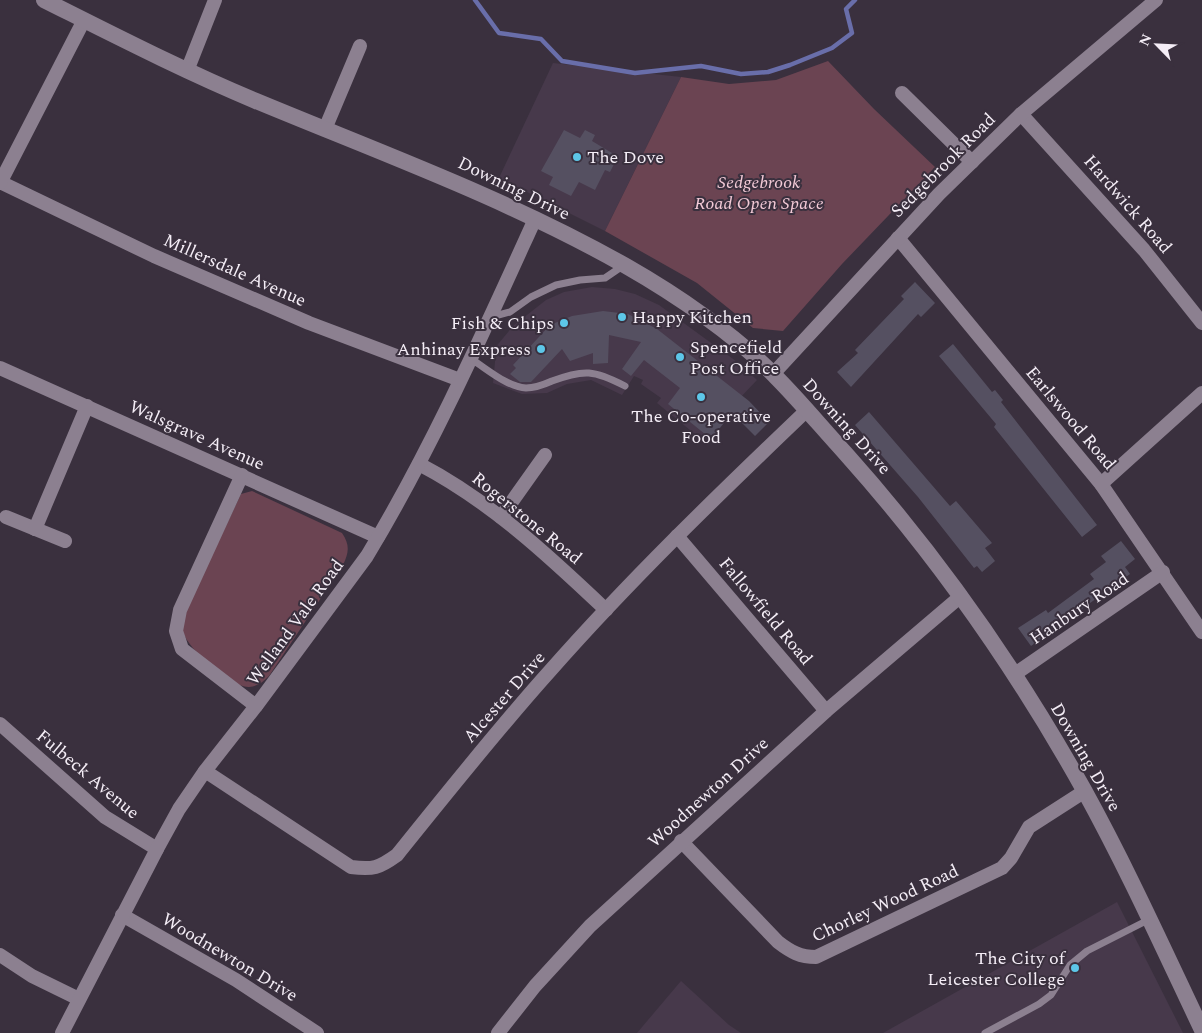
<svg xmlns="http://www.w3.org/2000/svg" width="1202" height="1033" viewBox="0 0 1202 1033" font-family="Spectral,serif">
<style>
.built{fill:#47394b}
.green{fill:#6b4452}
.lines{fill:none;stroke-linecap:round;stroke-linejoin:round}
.stream{stroke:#696eaa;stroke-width:4.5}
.building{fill:#555061}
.service{stroke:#8c8090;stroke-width:7}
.minor{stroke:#8c8090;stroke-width:14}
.tertiary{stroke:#8c8090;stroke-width:16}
.poi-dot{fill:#5dc7e8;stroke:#3a303e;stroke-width:2}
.labels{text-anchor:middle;stroke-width:4;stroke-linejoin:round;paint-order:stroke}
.poi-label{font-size:18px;fill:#f4edf6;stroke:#3a303e;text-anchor:start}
.street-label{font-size:18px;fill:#f4edf6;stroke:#3a303e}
.park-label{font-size:18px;font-style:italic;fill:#f3cad7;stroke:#3a303e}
</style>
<rect width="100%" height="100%" fill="#3a303e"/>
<g class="built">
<path d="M553 63 681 77 605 231 499 178Z"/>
<path d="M592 287 615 289 635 294 659 305 740 364 757 380 701 439 657 403 661 398 641 384 643 380 634 376 622 395 591 380 567 384 547 393 522 394 493 383 495 362 494 349 513 326 546 300 564 292Z"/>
<path d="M1117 902 1183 1033H883Z"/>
<path d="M681 981 729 1025 741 1033H637Z"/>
</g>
<g class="green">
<path d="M828 61 874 109 935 167 842 264 783 331 753 328 697 283 605 231 681 77 729 84 776 80Z"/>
<path d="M252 491 342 533C350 545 349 552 343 565L269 676C263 682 258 686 249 687 231 688 188 649 183 632 182 626 184 618 185 612L241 494Z"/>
</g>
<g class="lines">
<path class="stream" d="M475 0 499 33 541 39 562 61 635 73 701 66 741 74 768 72 790 65 832 48 852 33 846 9 855 0"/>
</g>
<g class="building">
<path d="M564 130 580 138 585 130 595 135 592 141 612 153 615 162 610 172 605 170 595 190 579 182 571 196 549 185 553 177 541 171Z"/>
<path d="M915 282 935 303 921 317 918 314 851 387 837 372 858 353 855 350 904 299 901 296Z"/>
<path d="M603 311 628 314 657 329 749 401 769 422 755 436 732 413 711 439 668 404 680 388 644 360 631 376 622 369 641 342 609 335 608 363 593 364V353L570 361 562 349 531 382H520L510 374 516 368 513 365 550 325 572 316Z"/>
<path d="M953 344 992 392 995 390 1003 400 1001 402 1097 525 1082 537 994 427 996 424 939 356Z"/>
<path d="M869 412 950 506 956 501 992 543 985 548 995 561 982 572 977 566 974 568 918 497 855 425Z"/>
<path d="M1121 541 1135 559 1125 567 1130 574 1031 646 1018 628 1046 610 1048 613 1094 579 1090 574 1106 562 1101 556Z"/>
</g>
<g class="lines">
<g class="service">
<path d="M491 317 510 312 531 297 556 285 580 280 605 278 624 265"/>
<path d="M471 359C486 368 507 387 526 388 535 388 543 385 552 381 584 369 594 370 625 386"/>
<path d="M985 1033 1039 1004 1051 995 1070 965 1087 951 1150 919"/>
</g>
<g class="minor">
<path d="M187 71 215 0"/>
<path d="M902 93 972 162"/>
<path d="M1021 114 1144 250 1202 323"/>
<path d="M325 129 360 46"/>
<path d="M0 182 154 256 309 323 460 380"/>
<path d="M0 183 84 20"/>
<path d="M898 238 1101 484 1202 632"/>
<path d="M0 368 378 537"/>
<path d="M773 374 939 194 1021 114 1156 0"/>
<path d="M419 464C490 501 548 555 606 610"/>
<path d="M242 475 180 610 176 631 182 649 256 706"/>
<path d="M1101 484 1202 393"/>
<path d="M6 517 65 541"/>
<path d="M501 517 545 455"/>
<path d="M35 529 87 406"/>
<path d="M677 536 826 711"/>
<path d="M1015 674 1163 572"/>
<path d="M0 724 105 817 157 849"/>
<path d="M205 771 351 867C373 870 379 868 397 855 447 793 496 731 549 672 630 580 718 495 806 411"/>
<path d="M681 841 778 942C791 952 800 957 816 957L1002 868 1011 858 1029 827 1085 791"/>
<path d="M122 915 236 980 317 1033"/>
<path d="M0 955 32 976 79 999"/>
<path d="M62 1033 157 849 179 809 205 771 256 706 367 556C432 448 483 333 535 219"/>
<path d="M498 1033 535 986 590 926 826 711 961 596"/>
</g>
<path class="tertiary" d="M44 0C114 35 184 71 256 101 381 153 508 199 626 266 675 294 736 335 775 376 800 401 822 428 846 454 938 557 1017 670 1084 790 1127 868 1164 950 1202 1030"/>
</g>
<g class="poi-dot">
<circle cx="577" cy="157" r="5"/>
<circle cx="622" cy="317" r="5"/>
<circle cx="564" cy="323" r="5"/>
<circle cx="541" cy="349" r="5"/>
<circle cx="680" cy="357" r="5"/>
<circle cx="701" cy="397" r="5"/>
<circle cx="1075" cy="968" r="5"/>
</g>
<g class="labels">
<g class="poi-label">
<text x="587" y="163">The Dove</text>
<text x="632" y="323">Happy Kitchen</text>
<text x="554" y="329" text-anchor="end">Fish &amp; Chips</text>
<text x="690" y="353">Spencefield<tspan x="690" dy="21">Post Office</tspan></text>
<text x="531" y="355" text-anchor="end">Anhinay Express</text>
<text x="701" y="422" text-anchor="middle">The Co-operative<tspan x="701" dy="21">Food</tspan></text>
<text x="1065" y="964" text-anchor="end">The City of<tspan x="1065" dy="21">Leicester College</tspan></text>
</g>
<g class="street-label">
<text transform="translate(943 165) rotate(-45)" y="6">Sedgebrook Road</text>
<text transform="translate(514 188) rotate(26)" y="6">Downing Drive</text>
<text transform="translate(1128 204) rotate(49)" y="6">Hardwick Road</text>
<text transform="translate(235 270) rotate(24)" y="6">Millersdale Avenue</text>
<text transform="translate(1071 418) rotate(50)" y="6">Earlswood Road</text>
<text transform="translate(847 426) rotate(48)" y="6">Downing Drive</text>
<text transform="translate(197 435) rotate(24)" y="6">Walsgrave Avenue</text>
<text transform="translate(527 518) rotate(39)" y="6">Rogerstone Road</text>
<text transform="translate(1079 608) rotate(-34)" y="6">Hanbury Road</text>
<text transform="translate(766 611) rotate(50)" y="6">Fallowfield Road</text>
<text transform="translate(295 622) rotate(-54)" y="6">Welland Vale Road</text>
<text transform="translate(504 697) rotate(-49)" y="6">Alcester Drive</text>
<text transform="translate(1086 757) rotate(60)" y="6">Downing Drive</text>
<text transform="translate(88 774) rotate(40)" y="6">Fulbeck Avenue</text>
<text transform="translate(708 792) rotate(-42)" y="6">Woodnewton Drive</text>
<text transform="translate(885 903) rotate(-25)" y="6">Chorley Wood Road</text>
<text transform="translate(230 957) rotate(31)" y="6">Woodnewton Drive</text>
</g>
<g class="park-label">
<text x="759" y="188">Sedgebrook<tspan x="759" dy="21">Road Open Space</tspan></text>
</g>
</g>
<g transform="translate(1157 45) rotate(294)" stroke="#3a303e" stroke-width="4" paint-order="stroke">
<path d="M0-4L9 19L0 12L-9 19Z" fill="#f4edf6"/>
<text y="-8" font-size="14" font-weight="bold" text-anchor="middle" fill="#f4edf6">N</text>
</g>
</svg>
